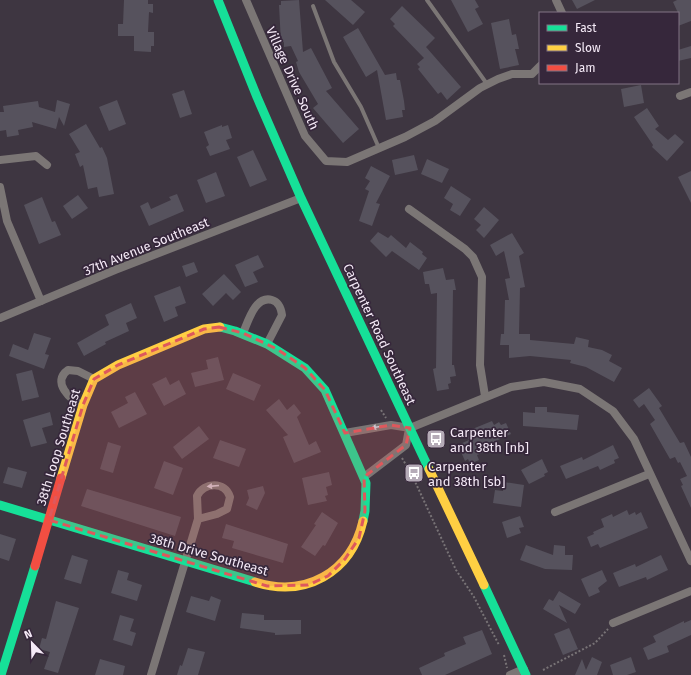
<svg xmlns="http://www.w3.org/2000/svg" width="691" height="675" viewBox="0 0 691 675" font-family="'Fira Sans',sans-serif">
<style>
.building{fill:#56525d}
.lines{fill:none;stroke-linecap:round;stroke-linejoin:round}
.path{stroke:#787376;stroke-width:2;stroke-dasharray:2 2;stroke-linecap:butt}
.lane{stroke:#7b7675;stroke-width:4}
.street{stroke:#7b7675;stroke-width:8}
.fast{stroke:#16e098;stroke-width:9}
.slow{stroke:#ffcf43;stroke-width:9}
.jam{stroke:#f24e42;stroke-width:9}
.oneway{fill:#d0c7d0}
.marked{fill:#de585c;fill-opacity:0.2;stroke:#de585c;stroke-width:3;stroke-dasharray:8 5;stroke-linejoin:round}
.labels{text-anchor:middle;stroke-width:3.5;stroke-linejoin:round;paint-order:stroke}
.street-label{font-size:13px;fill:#f5eaf7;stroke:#36273b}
.poi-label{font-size:13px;fill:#f5eaf7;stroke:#36273b;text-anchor:start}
</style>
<rect width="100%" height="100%" fill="#3e3641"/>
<g class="building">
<path d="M124 0H148V4H153V13L149 12 148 32H154V46H151V52L134 51V36H118V24H123Z"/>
<path d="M299 0 303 52 311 48 332 88 326 91 359 129 343 143 313 108 318 104 299 72 296 62 298 61 291 46 284 47V42L281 43 279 5H281V1Z"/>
<path d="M325 0H351L365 12 353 25Z"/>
<path d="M451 0H475L479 7 475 9 483 24 468 32Z"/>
<path d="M572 0H595L577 9Z"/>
<path d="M677 0H691V21L678 26V13L673 2Z"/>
<path d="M402 6 435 38 426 47 461 87 447 100 441 92 438 94 418 69 420 67 417 64 424 58 393 26 395 24 390 19Z"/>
<path d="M509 19 512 35 516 34 519 49H515L519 65 500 69 491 23Z"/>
<path d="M358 28 385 75 396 73 397 80H400L404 101 405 110H402L403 117 386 120 377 70 366 77 343 37Z"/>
<path d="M691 46V58L678 61V50Z"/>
<path d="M641 85 644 103 624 107 621 89Z"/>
<path d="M184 90 192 114 180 118 172 94Z"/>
<path d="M57 100 70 104 64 126 59 117 56 129 32 122 33 127 18 130 19 135 7 137 6 130 0 131V112H4L3 106 38 101 39 107 55 112Z"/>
<path d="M117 100 126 124 109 131 99 107Z"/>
<path d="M647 108 659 126 655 129 668 140 675 134 684 142 667 161 652 147 653 145 634 117Z"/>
<path d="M86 124 100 148 102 147 107 158 114 194 99 197 97 187 88 189 83 165 80 167 75 154 80 152 69 134Z"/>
<path d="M222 125V127L228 125 232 138 226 140 230 149 210 156 206 147 209 145 204 132Z"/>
<path d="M253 150 267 180 250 187 237 157Z"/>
<path d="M414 155 418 170 395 175 392 160Z"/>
<path d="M427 159 449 169 442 183 421 174Z"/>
<path d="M371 166 390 176 376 203 380 204 372 226 359 221 369 191 365 189 370 181 365 178Z"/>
<path d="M691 171V203L678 177Z"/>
<path d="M216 172 225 196 206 203 197 180Z"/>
<path d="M451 186 471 199 460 216 450 210 453 204 444 198Z"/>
<path d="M177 194 184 211 149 226 140 206 148 202 151 209 171 200 169 197Z"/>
<path d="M78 195 88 208 72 219 63 206Z"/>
<path d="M42 197 52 222 55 221 61 235 39 244 24 205Z"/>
<path d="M484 207 499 220 484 238 476 230 481 225 474 219Z"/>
<path d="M378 232 388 238 391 235 406 248 410 242 423 252 422 254 427 258 419 270 392 251 386 257 370 241Z"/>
<path d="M512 233 524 253 519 256 525 287 520 288 519 334H530V340L574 344 576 337 589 340 588 347 602 350 612 355 609 361 622 368 614 382 586 367 570 363 571 360 530 356 509 358V345H500L501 334H504L505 300H509L505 279 510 278 504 251 496 256 490 245Z"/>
<path d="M258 255 264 267 253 272 258 282 245 287 235 265Z"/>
<path d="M194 262 198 272 186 277 182 266Z"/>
<path d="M443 268 446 280 454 279 456 290H453L452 365H454L456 376 450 377 451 383 448 384 449 389 437 391 433 369 436 368 437 293 431 294 429 284H425L423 272Z"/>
<path d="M224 274 241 292 233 300 226 293 213 306 202 294Z"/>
<path d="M180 286 186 303 175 307 178 316 164 322 154 296Z"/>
<path d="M131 303 137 318 126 323 129 331 105 342 106 344 84 356 77 343 109 325 105 315Z"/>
<path d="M34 333 51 338 45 354 49 355 44 369 9 356 13 344 28 350Z"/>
<path d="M218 357 224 380 195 387 191 373 208 369 206 360Z"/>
<path d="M32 370 39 397 22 401 16 374Z"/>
<path d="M233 373 261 385 254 401 226 389Z"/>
<path d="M166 377 170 385 179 380 186 394 164 406 152 384Z"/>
<path d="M649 388 662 406 659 408 680 443 684 442 691 457V508L681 486 683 485 680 479 687 476 680 462 678 463 675 457 670 459 650 424 655 420 644 404 639 408 633 400Z"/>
<path d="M135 392 147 414 119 428 111 412 128 403 125 397Z"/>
<path d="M279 399 287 410 294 404 301 413 297 417 309 445 316 441 321 452 294 463 283 437 288 435 266 410Z"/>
<path d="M535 407H547V412L579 415 577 430 523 426V412L535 413Z"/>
<path d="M50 412 53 425 42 428 47 443 31 447 23 420Z"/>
<path d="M492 421 494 425 499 422 501 425 506 423 511 434 485 446 487 451 477 455 479 460 470 464 468 459 465 461 458 445 469 440 465 432Z"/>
<path d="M199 426 209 439 182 459 173 447Z"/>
<path d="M220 440 246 449 239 467 213 458Z"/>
<path d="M108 442 121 446 113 473 100 469Z"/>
<path d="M613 445 619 458 614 460 615 463 600 470 598 466 566 479 560 466 582 457 583 460Z"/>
<path d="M542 459 548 472 544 474 545 476 529 484 521 470Z"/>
<path d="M164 461 183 468 173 495 154 488Z"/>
<path d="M8 467 27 472 22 488 3 483Z"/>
<path d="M329 472 332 485 326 487 328 495 325 496 327 501 308 505 302 478Z"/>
<path d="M504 482 524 485 521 507 493 503 495 490 503 491Z"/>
<path d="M263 486 265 493 257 510 246 505 249 498 247 490Z"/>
<path d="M87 489 181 517 175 536 81 506Z"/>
<path d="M627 510 629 515 635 512 636 515 641 512 648 528 600 548 598 544 591 547 587 537 594 534 593 532 604 527 601 519 612 514 613 517Z"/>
<path d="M322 512 338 523 325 546 323 545 315 556 301 547 316 525 314 524Z"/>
<path d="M520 516 524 527 519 528 521 533 507 538 502 522Z"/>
<path d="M226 524 288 544 283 563 232 548 234 541 222 538Z"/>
<path d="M0 534 16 539 9 561 0 558Z"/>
<path d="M526 545 553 555 554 545 565 546V555H573L572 570 545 569 520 560Z"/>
<path d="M72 555 88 560 81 584 64 579Z"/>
<path d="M661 555 668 570 647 580 646 577 619 587 613 573 635 564 636 567Z"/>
<path d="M118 570 129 573 127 580 142 585 137 601 111 593Z"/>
<path d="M602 570 607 581 598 588 600 592 589 597 581 579Z"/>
<path d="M559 591 581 604 575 614 559 605 567 623 543 609 549 599 553 601Z"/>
<path d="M191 596 209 601 211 596 221 600 215 621 186 612Z"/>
<path d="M56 601 79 608 58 673 44 669 50 652 39 649 42 638 46 639Z"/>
<path d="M242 613 264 615V620H301V634L275 635V633L240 628Z"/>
<path d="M120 615 134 619 130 631 136 633 132 646 113 640Z"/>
<path d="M691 620V635L667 646 669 652 648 660 643 648 656 642 653 636 684 621V623Z"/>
<path d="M569 628 578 649 563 655 554 634Z"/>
<path d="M482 630 492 654 445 675H422L419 668 445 656 444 653 466 644 463 637Z"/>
<path d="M188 648 205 652 198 675H177L180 665 182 666Z"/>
<path d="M592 657 602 662 597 675H575L582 659 586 670Z"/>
<path d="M631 657 636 672 627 675H613L610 665Z"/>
<path d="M100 659 125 666 123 675H95Z"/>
</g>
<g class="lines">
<g class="path">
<path d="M381 410 386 418"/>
<path d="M402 458 412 475 456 570 474 597 499 645"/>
<path d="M504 655 507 668"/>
<path d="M543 670 595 643 608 629"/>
</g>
<g class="lane">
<path d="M427 0 487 84"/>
<path d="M313 6 334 62 361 107 379 148"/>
</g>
<g class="street">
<path d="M246 0 305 136 326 161 347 162 405 137 435 121 480 88 498 79 512 74H532L540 66"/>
<path d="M556 0 562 13"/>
<path d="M680 96 691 92"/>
<path d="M0 160 36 156 47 165"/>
<path d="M0 187 7 221 41 301"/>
<path d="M409 209 465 249 473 257 482 277 480 365 485 396"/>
<path d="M0 318 115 270 301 198"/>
<path d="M243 333C248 322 255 295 272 300 279 302 281 308 282 315L267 344"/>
<path d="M83 405C70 400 51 382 68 370L78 371 94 379"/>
<path d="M345 433 391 425 410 428 511 387 544 382 580 389 613 411 634 439 691 561"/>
<path d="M364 477 406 445 409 429"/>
<path d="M555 512 649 474"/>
<path d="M613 623 691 591"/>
<path d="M151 675 198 519 197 496C204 482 225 481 230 497L227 509 217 514 198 519"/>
<path d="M510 675 524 669"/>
</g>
<g class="fast">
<path d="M218 0 257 97 301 198 429 469"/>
<path d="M220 327 235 331 267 344 305 368 325 390 366 483 365 511 363 521"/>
<path d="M0 505 255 582"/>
<path d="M484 585 526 675"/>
<path d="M1 675 35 566"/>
</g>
<g class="slow">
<path d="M429 469 484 585"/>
<path d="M61 478 83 405 94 379 118 365 204 329 220 327"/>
<path d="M255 582C305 598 351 573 363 521"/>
</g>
<path class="jam" d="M35 566 61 478"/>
</g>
<defs><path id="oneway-solid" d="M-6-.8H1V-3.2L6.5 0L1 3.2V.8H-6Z"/></defs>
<g class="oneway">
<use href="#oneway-solid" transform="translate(377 427) rotate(170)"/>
<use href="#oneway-solid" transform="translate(213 486) rotate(175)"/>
</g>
<path class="marked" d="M219 327 243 333 277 349 305 368 325 390 345 433 391 425 410 428 406 445 364 477 365 511 359 538 345 559 328 576 308 585 267 586 49 520 83 405 94 379 118 365 204 329Z"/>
<defs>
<g id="bus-square" transform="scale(1)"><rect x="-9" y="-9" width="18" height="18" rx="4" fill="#b5abb7" stroke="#36273b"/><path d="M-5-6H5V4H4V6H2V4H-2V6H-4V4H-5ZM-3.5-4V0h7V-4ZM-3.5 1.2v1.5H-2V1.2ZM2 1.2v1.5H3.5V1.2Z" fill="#fff"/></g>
</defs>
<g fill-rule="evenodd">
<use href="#bus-square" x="436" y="439"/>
<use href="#bus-square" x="414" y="473"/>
</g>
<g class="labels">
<g class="street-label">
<text transform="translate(293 78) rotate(66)" y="5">Village Drive South</text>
<text transform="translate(146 246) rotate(-22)" y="5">37th Avenue Southeast</text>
<text transform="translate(380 334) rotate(65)" y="5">Carpenter Road Southeast</text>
<text transform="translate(58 447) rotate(-73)" y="5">38th Loop Southeast</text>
<text transform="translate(209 554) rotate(16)" y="5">38th Drive Southeast</text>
</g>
<g class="poi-label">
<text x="450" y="437">Carpenter<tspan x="450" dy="15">and 38th [nb]</tspan></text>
<text x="428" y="471">Carpenter<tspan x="428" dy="15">and 38th [sb]</tspan></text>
</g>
</g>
<rect x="539" y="12" width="140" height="72" fill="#36273b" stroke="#827586"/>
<rect x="547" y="25" width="20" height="6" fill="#16e098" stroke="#827586"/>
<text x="575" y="32" font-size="12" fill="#f5eaf7">Fast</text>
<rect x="547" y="45" width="20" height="6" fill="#ffcf43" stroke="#827586"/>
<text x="575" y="52" font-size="12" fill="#f5eaf7">Slow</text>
<rect x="547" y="65" width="20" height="6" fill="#f24e42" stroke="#827586"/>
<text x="575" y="72" font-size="12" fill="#f5eaf7">Jam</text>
<g transform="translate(32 643) rotate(337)" stroke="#36273b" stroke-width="3" paint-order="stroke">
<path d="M0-3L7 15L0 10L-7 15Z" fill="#f5eaf7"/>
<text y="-6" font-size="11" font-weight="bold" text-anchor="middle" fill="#f5eaf7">N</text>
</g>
</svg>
